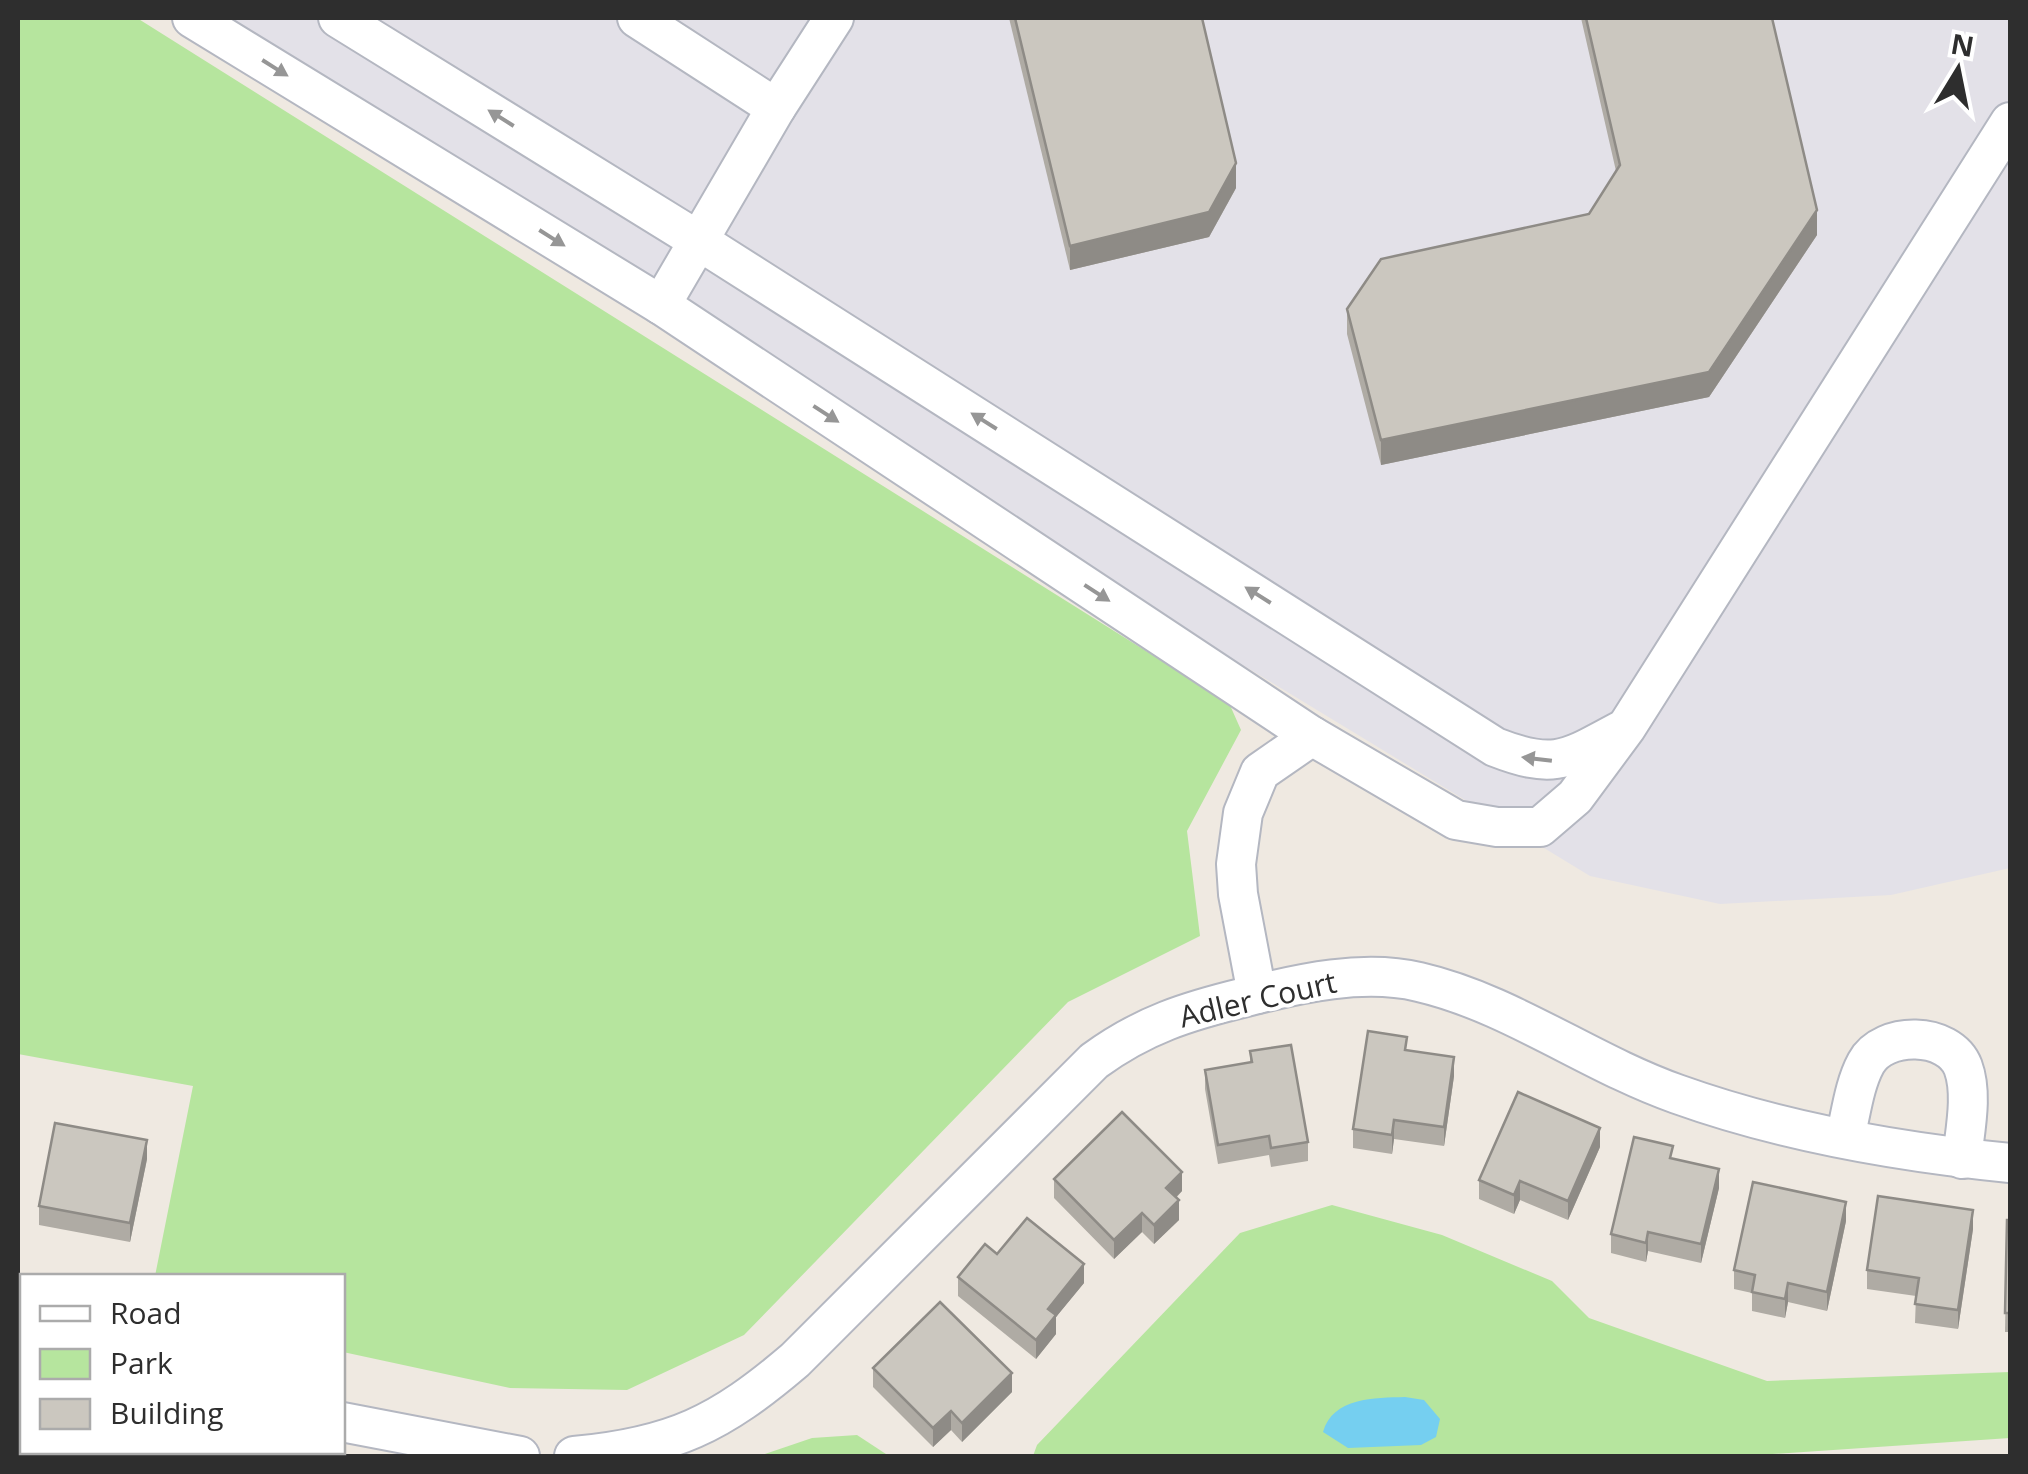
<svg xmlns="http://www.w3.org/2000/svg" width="2028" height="1474" viewBox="0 0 2028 1474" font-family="'Open Sans',sans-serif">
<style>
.industrial{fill:#e3e1e8}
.green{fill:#b6e59e}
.water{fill:#75cff0}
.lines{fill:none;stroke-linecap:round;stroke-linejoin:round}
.minor-casing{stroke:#b4b7c1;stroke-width:42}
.minor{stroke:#fff;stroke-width:38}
.wall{fill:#afaba4}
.shaded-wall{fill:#8e8b86}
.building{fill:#cbc7bf;stroke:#8e8b86;stroke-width:2.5}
.oneway{fill:#969696}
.labels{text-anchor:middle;stroke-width:8;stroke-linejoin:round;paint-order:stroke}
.street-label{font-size:30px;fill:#2e2e2e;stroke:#fff}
</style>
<rect width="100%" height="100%" fill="#efe9e1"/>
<path class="industrial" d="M179 18H2010V868L1891 895 1720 904 1590 876Z"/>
<g class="green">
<path d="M18 18H137L1229 703 1241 730 1187 831 1200 936 1068 1002 744 1335 627 1390 510 1388 343 1352 342 1276H155L193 1086 18 1054Z"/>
<path d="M1332 1205 1442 1235 1552 1281 1589 1318 1767 1381 2010 1372V1438L1743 1456H1033L1037 1445 1240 1233Z"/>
<path d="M857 1435 889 1456H759L812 1438Z"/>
</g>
<path class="water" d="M1405 1397 1424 1400 1440 1419 1436 1437 1421 1445 1348 1448 1323 1432C1333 1397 1375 1398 1405 1397Z"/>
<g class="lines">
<g class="minor-casing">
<g id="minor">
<path d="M192 18 661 305 1312 736 1456 820 1497 827H1540L1575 797 1626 728 2010 122"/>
<path d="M338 18 699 241 1495 747C1554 770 1566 760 1620 731"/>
<path d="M637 18 776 108"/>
<path d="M661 305 776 108 834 18"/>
<path d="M1257 994 1238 894 1236 864 1243 813 1260 772 1312 736"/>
<path d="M1845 1138C1851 1114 1854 1085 1866 1063 1883 1031 1949 1031 1963 1067 1973 1094 1965 1130 1962 1159"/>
<path d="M18 1307 22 1308"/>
<path d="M342 1422 520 1456"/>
<path d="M76 1456 77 1452"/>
<path d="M574 1456C673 1447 720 1424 795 1360L1094 1061C1143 1025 1188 1011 1246 997 1300 983 1364 969 1419 982 1510 1003 1589 1063 1677 1094 1783 1132 1898 1152 2010 1163"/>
</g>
</g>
<use href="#minor" class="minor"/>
</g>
<g class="wall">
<path d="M1009 18H1202L1236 188 1209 237 1070 270Z"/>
<path d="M1581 18H1772L1817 235 1709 397 1381 465 1347 334V309L1589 214 1616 171Z"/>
<path d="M1407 1050 1454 1076 1444 1146 1394 1139 1392 1154 1353 1148V1129Z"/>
<path d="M1250 1051 1308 1142V1161L1271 1167 1269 1155 1218 1164 1205 1089V1070L1250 1062Z"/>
<path d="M1600 1147 1568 1220 1520 1200 1514 1214 1479 1199V1180Z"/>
<path d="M1673 1158 1719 1188 1701 1263 1648 1251 1646 1262 1611 1253V1234Z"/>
<path d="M147 1159 130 1242 39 1225V1206Z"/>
<path d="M1054 1179 1182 1191 1176 1198 1179 1220 1154 1244 1142 1232 1114 1259 1054 1198Z"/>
<path d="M2007 1220H2010V1332H2005Z"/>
<path d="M1846 1221 1827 1311 1788 1302 1785 1318 1752 1311V1293L1734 1289V1270Z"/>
<path d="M1973 1229 1958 1329 1915 1323 1916 1296 1867 1289V1270Z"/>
<path d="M997 1254 1084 1283 1056 1317V1334L1036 1359 958 1296V1277Z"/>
<path d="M873 1368 1012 1392 962 1442 951 1430 933 1447 873 1387Z"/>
</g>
<g class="shaded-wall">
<path d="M1236 163V188L1209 237 1070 270V246Z"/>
<path d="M1817 210V235L1709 397 1381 465V440Z"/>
<path d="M1454 1057V1076L1444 1146V1127Z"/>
<path d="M20 1103V1122L18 1137V1118Z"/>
<path d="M1394 1120V1139L1392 1154V1135Z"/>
<path d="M1600 1128V1147L1568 1220V1201Z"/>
<path d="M147 1140V1159L130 1242V1223Z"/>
<path d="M1719 1169V1188L1701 1263V1244Z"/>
<path d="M1182 1172V1191L1166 1207V1188Z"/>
<path d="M1520 1181V1200L1514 1214V1195Z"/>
<path d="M1179 1200V1220L1154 1244V1225Z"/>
<path d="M1846 1202V1221L1827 1311V1292Z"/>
<path d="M1973 1210V1229L1958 1329V1310Z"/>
<path d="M1142 1213V1232L1114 1259V1240Z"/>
<path d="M1648 1232V1251L1646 1262V1243Z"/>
<path d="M1084 1264V1283L1056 1317V1334L1036 1359V1340L1048 1309Z"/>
<path d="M1788 1283V1302L1785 1318V1299Z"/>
<path d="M1012 1373V1392L962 1442V1423Z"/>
<path d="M951 1411V1430L933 1447V1428Z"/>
</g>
<g class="building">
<path d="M1015 18H1202L1236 163 1209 212 1070 246Z"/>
<path d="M1586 18H1772L1817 210 1709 372 1381 440 1347 309 1381 259 1589 214 1620 165Z"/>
<path d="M1368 1031 1407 1037 1405 1050 1454 1057 1444 1127 1394 1120 1392 1135 1353 1129Z"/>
<path d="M1291 1045 1308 1142 1271 1148 1269 1136 1218 1145 1205 1070 1252 1062 1250 1051Z"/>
<path d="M1518 1092 1600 1128 1568 1201 1520 1181 1514 1195 1479 1180Z"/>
<path d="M1122 1112 1182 1172 1166 1188 1179 1200 1154 1225 1142 1213 1114 1240 1054 1179Z"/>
<path d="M55 1123 147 1140 130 1223 39 1206Z"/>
<path d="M1634 1137 1673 1146 1670 1158 1719 1169 1701 1244 1648 1232 1646 1243 1611 1234Z"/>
<path d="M1753 1182 1846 1202 1827 1292 1788 1283 1785 1299 1752 1292 1755 1275 1734 1270Z"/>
<path d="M1878 1196 1973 1210 1958 1310 1915 1304 1919 1278 1867 1270Z"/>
<path d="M1027 1218 1084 1264 1048 1309 1056 1315 1036 1340 958 1277 985 1244 997 1254Z"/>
<path d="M2007 1220H2010V1313H2005Z"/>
<path d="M940 1302 1012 1373 962 1423 951 1411 933 1428 873 1368Z"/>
<path d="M126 1452H166L165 1454 181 1456H125Z"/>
</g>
<defs><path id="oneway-solid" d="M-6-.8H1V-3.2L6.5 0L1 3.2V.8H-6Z" transform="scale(2.5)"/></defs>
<g class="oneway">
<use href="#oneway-solid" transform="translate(275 68) rotate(32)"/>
<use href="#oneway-solid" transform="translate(501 118) rotate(-148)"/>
<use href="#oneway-solid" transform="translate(552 238) rotate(32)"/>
<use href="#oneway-solid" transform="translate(826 414) rotate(33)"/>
<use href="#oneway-solid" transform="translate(984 421) rotate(-148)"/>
<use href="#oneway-solid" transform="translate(1097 593) rotate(33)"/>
<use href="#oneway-solid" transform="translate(1258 595) rotate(-148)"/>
<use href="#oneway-solid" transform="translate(1537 759) rotate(-173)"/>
</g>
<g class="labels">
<g class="street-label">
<text transform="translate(1258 1000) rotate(-13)" y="10">Adler Court</text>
</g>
</g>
<rect width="2028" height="1474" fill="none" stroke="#2e2e2e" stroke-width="40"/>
<rect x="20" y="1274" width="325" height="180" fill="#ffffff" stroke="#ababab" stroke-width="2.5"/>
<rect x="40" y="1306" width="50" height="15" fill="#ffffff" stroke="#ababab" stroke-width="2.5"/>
<text x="110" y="1324" font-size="30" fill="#2e2e2e">Road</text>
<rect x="40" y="1349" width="50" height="30" fill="#b6e59e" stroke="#ababab" stroke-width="2.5"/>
<text x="110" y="1374" font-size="30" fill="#2e2e2e">Park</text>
<rect x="40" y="1399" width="50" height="30" fill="#cbc7bf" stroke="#ababab" stroke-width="2.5"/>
<text x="110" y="1424" font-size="30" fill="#2e2e2e">Building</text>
<g transform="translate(1958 70) rotate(10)" stroke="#ffffff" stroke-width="8" paint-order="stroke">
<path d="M0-8L18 38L0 25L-18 38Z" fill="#2e2e2e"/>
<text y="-15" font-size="28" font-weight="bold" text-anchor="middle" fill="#2e2e2e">N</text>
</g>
</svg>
